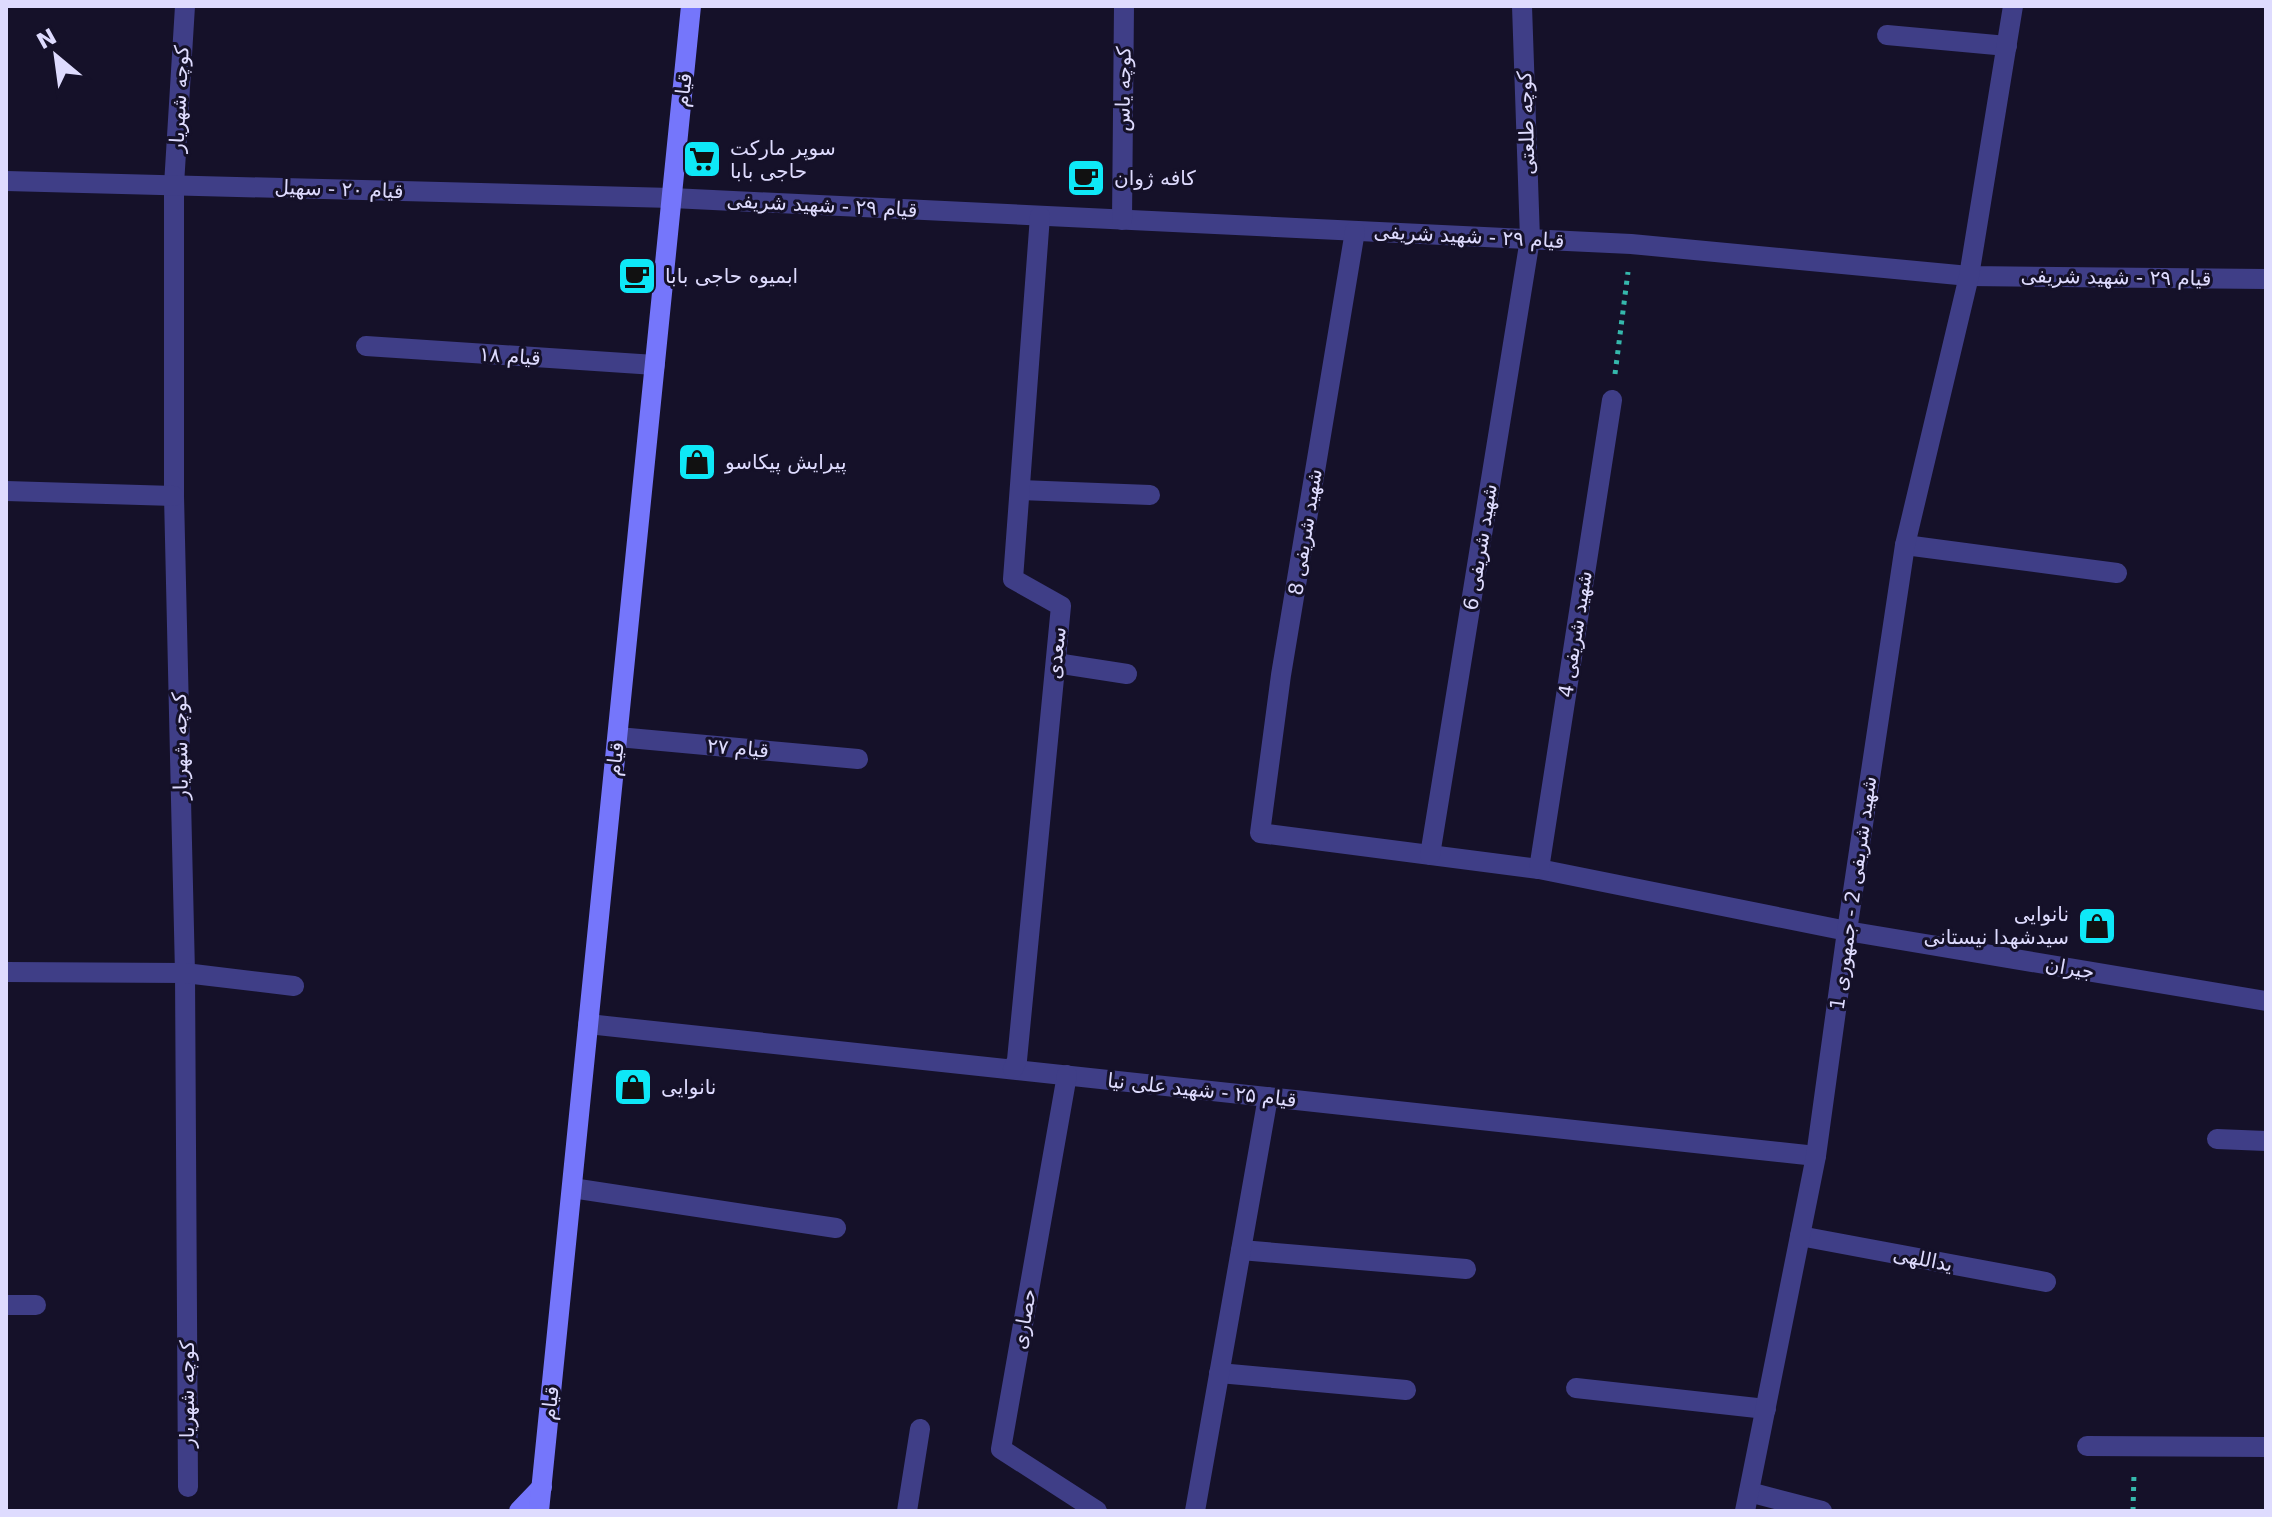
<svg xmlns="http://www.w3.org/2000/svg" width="2272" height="1517" viewBox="0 0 2272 1517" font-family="'DejaVu Sans',Vazirmatn,sans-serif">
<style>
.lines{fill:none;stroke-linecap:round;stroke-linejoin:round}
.path{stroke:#35b8ac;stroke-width:5;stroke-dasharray:4 6;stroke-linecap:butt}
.minor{stroke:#3f3e87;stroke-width:20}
.secondary{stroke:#7576fb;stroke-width:20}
.labels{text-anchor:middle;stroke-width:6;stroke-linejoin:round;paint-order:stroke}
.street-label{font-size:20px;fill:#dedbfe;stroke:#151129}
.poi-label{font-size:20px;fill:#dedbfe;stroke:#151129;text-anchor:start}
</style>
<rect width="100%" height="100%" fill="#151129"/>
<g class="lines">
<g class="path">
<path d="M1615 374 1628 272"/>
<path d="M2133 1511 2134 1473"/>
</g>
<g class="minor">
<path d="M185 6 174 185V496L185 973 188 1487"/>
<path d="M1887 35 2007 46"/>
<path d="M6 181 672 198 1631 244 1969 276 2266 279"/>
<path d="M1122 220 1124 6"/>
<path d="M1355 231 1281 675 1260 833 1539 869 1847 931 2266 1001"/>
<path d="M366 346 655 365"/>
<path d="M1020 490 1150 495"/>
<path d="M6 491 174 496"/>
<path d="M1905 545 2117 573"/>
<path d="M1056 663 1127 674"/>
<path d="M618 737 858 759"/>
<path d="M1430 855 1530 239 1522 6"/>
<path d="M1539 869 1612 400"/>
<path d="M6 972 185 973 294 986"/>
<path d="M588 1024 1816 1156"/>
<path d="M1013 1069 1017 1060 1061 606 1013 579 1040 216"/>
<path d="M1067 1075 1001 1449 1097 1511"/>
<path d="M2217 1139 2266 1141"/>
<path d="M572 1188 836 1228"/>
<path d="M1800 1236 2046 1282"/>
<path d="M1241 1250 1466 1269"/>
<path d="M6 1305H36"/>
<path d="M1219 1373 1406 1390"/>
<path d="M1576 1388 1766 1409"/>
<path d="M2087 1446 2266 1447"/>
<path d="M1749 1492 1822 1511"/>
<path d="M907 1511 920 1429"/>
<path d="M1195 1511 1268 1097"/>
<path d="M1745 1511 1816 1156 1847 931 1905 545 1969 276 2013 6"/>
</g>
<g class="secondary">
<path d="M519 1511 542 1487"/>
<path d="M539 1511 691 6"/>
</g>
</g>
<defs>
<g id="supermarket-square" transform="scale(2)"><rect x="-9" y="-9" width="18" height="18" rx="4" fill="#0ee8f7" stroke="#151129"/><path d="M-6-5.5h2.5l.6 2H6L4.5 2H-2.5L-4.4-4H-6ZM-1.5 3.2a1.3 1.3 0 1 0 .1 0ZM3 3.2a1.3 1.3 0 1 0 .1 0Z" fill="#111"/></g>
<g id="cafe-square" transform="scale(2)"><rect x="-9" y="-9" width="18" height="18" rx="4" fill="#0ee8f7" stroke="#151129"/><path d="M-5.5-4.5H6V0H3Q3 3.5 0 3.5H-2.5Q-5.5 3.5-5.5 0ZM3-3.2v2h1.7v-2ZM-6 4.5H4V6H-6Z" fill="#111"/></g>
<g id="shop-square" transform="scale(2)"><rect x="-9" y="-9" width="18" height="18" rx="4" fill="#0ee8f7" stroke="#151129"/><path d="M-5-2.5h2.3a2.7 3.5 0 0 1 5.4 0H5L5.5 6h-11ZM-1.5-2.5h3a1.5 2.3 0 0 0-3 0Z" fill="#111"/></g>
</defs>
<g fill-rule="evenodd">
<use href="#supermarket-square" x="702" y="159"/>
<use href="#cafe-square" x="1086" y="178"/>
<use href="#cafe-square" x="637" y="276"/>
<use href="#shop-square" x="697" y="462"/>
<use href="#shop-square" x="2097" y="926"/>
<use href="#shop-square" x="633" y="1087"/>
</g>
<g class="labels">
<g class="street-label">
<text transform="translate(1123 89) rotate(-89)" y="7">کوچه یاس</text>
<text transform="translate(683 90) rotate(-84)" y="7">قیام</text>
<text transform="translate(179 99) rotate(-87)" y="7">کوچه شهریار</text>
<text transform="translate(1526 123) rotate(-92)" y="7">کوچه طلعتی</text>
<text transform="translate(339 189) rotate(2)" y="7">قیام ۲۰ - سهیل</text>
<text transform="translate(822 205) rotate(3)" y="7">قیام ۲۹ - شهید شریفی</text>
<text transform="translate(1469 236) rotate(3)" y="7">قیام ۲۹ - شهید شریفی</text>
<text transform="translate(2116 277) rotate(1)" y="7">قیام ۲۹ - شهید شریفی</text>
<text transform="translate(510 356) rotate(4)" y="7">قیام ۱۸</text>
<text transform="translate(1305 532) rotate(-81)" y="7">شهید شریفی 8</text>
<text transform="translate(1480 547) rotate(-81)" y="7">شهید شریفی 6</text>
<text transform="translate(1575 634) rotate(-81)" y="7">شهید شریفی 4</text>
<text transform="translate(1056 653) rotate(-84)" y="7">سعدی</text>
<text transform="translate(180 746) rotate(-91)" y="7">کوچه شهریار</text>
<text transform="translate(738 748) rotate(5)" y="7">قیام ۲۷</text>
<text transform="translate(615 759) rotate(-84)" y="7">قیام</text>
<text transform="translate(1853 893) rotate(-82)" y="7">شهید شریفی 2 - جمهوری 1</text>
<text transform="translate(2070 968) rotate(10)" y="7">جیران</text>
<text transform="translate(1202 1090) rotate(6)" y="7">قیام ۲۵ - شهید علی نیا</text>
<text transform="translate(1923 1259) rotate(11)" y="7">یداللهی</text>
<text transform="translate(1024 1319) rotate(-80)" y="7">حصاری</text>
<text transform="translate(187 1394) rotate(-90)" y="7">کوچه شهریار</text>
<text transform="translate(550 1403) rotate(-84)" y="7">قیام</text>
</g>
<g class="poi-label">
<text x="730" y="155">سوپر مارکت<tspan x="730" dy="23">حاجی بابا</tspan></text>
<text x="1114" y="185">کافه ژوان</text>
<text x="665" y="283">ابمیوه حاجی بابا</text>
<text x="725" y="469">پیرایش پیکاسو</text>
<text x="2069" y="921" text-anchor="end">نانوایی<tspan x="2069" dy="23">سیدشهدا نیستانی</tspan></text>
<text x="661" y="1094">نانوایی</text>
</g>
</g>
<rect width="2272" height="1517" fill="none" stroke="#dedbfe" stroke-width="16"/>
<g transform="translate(56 56) rotate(331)" stroke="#151129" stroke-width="6" paint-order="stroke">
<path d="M0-6L14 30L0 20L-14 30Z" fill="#dedbfe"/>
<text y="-12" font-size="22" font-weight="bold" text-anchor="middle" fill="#dedbfe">N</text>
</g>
</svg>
